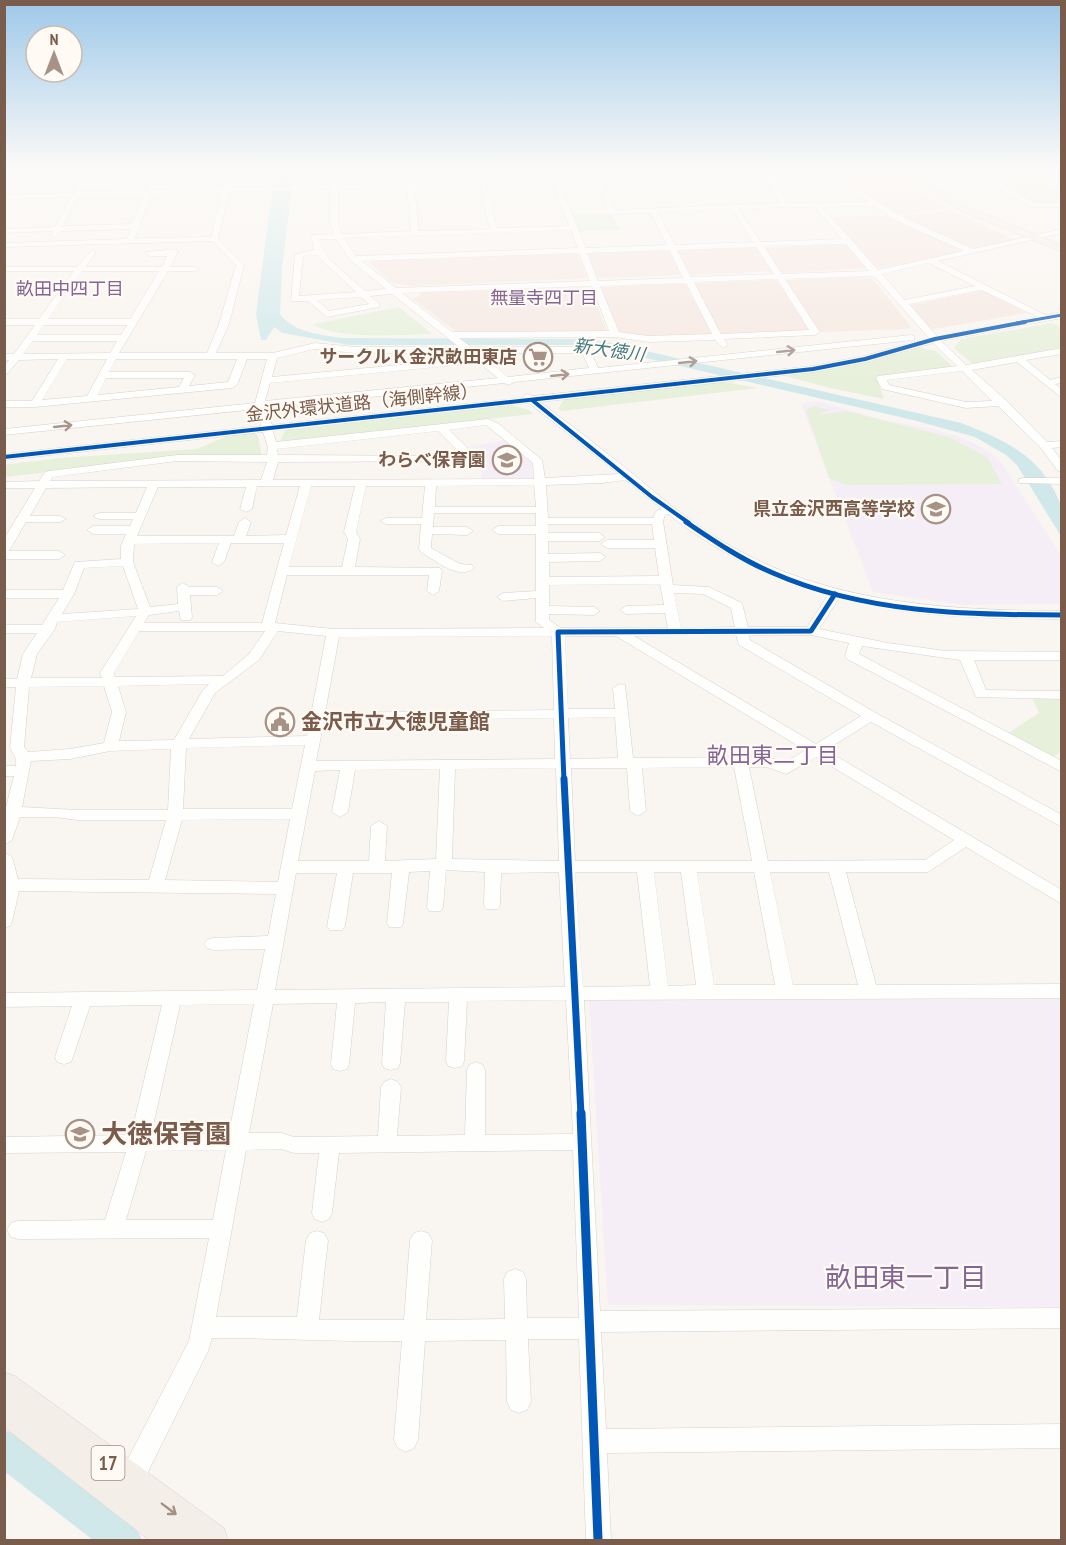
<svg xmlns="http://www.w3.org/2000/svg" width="1066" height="1545" viewBox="0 0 1066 1545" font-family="'PT Sans Narrow','Noto Sans JP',sans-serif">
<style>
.commercial{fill:#f6e8e1}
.education{fill:#f6eef6}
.green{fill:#e7f0db}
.water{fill:#d0e8ea}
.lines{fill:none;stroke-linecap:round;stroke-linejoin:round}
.river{fill:#d0e8ea;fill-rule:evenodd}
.minor-casing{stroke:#d7d1cb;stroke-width:1}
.major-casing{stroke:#dad1cc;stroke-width:1}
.minor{fill:#fefefd;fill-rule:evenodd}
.major{fill:#f3eee8;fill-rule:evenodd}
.cycleway-far4-casing{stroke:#fffaf3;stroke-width:5}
.cycleway-far3-casing{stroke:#fffaf3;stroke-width:6}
.cycleway-far2-casing{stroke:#fffaf3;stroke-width:8}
.cycleway-far1-casing{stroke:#fffaf3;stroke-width:10}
.cycleway-casing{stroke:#fffaf3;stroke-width:13}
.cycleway-far4{stroke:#0057b8;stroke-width:3}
.cycleway-far3{stroke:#0057b8;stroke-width:4}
.cycleway-far2{stroke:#0057b8;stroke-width:5}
.cycleway-far1{stroke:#0057b8;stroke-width:7}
.cycleway{stroke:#0057b8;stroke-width:9}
.oneway{stroke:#a8958b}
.oneway2{stroke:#a48f83}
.labels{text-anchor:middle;stroke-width:4.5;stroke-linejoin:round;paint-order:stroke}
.far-neighbourhood-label{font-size:18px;fill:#846695;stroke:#fffaf3}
.far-water-label{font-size:18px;font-style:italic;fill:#437c86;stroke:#fffaf3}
.far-poi-label{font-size:18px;font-weight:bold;fill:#7a5c4d;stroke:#fffaf3;text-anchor:end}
.far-street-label{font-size:18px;fill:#7a5c4d;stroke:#fffaf3}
.shield{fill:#fffaf3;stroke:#a28b7f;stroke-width:1.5}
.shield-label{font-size:20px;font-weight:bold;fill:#7a5c4d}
.poi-label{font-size:21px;font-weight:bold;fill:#7a5c4d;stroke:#fffaf3;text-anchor:start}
.neighbourhood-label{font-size:22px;fill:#846695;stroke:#fffaf3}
.near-poi-label{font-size:26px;font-weight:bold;fill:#7a5c4d;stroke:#fffaf3;text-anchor:start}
.near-neighbourhood-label{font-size:27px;fill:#846695;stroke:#fffaf3}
</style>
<rect width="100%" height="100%" fill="#f9f5f0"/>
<g class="commercial">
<path d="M839 177H894L948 209 898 215Z"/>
<path d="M950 210 1013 239 1014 240 978 250 971 249 900 216Z"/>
<path d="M889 215 966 251 965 253 876 268 831 217Z"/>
<path d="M843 244 848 245 868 268 787 273 782 272 764 248Z"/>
<path d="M752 247H756L772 271 691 275 677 250Z"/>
<path d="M664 249 669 251 681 275 598 278 586 253Z"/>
<path d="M573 253 578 254 588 278 412 286 392 283 369 262 371 260Z"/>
<path d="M862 277 873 279 911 327 908 329 819 332 786 280Z"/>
<path d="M773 280 777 281 809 330 721 334 694 283Z"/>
<path d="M680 283 685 284 712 334 709 335 645 337 620 332 617 330 600 287Z"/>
<path d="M586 286 590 287 607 331 604 333 459 334 413 299 423 292Z"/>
<path d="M979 291H985L1026 313 934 329H929L910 307V305Z"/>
</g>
<g class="education">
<path d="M807 402H822L884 420 938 430 972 442 991 453 1001 462 1061 556V604L963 605 873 592 801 404Z"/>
<path d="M510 439 533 461 532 478 481 479 483 459 467 447Z"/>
<path d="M1061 999V1307L608 1305 589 1000Z"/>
</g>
<g class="green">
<path d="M1046 181 1061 196V204H1038L994 182Z"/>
<path d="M611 213 620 230 579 231 571 214Z"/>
<path d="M399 307 432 334C401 334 339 341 313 324Z"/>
<path d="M1052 323 1061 327V349L977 364 971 363 954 348 961 339Z"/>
<path d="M918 347 936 351 951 365V367L876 377 884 399 830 388 785 376 843 367Z"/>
<path d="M725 382 757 388 562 411 558 409 565 398Z"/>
<path d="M508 404 529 410 533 414 280 441 286 428Z"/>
<path d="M813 406 831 410 824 411 818 415 846 411 949 437 987 457 1002 484 847 485 829 478 806 410Z"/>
<path d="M253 432 258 436 262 457 187 456 5 477 4 465 61 458 197 449 232 434Z"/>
<path d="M1032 698H1061V752L1051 758 1007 734 1039 713Z"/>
</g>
<path class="water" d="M275 168H294L282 269 280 314C294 333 322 335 344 338L578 339 607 342 961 423C1005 440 1041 456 1060 503 1064 512 1061 526 1061 536L1017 465 1006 455 975 437 913 420 603 348 579 345H349L283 333 274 327 266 340H261L256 314Z"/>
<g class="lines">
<path class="river" d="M4 1430 17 1435 136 1527 142 1540H93L4 1471Z"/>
<g class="minor-casing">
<g id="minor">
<path d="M8 168H15L4 182V174Z"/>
<path d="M85 168H92L80 192 145 191 153 168H160L152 190 223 188 227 168H234L230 188 330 185 331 168H337L338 185 595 177 594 171 598 169 602 171V177L766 174 770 169 774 171 773 174 1037 173 1040 170 1045 173H1062V177H1050L1062 189V195L1041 177H989L1036 203H1062V207H1032L978 177 843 178 899 215 973 249 1062 229V233L938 261 1045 315 1062 312V318L941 341 966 365 1062 348V354L1026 360 1050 380 1062 377V383L1055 384 1062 389V398L1017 362 972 370 1007 401 1047 442 1062 441V447L1052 448 1062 461V472L1058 471 1040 447 998 406 966 408 882 389 876 378 878 376 957 366 933 343 865 362 813 372 540 402C571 425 602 449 633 474 662 498 691 523 724 542 827 604 945 610 1062 611V619C987 618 911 618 839 598L819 629 888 643 946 651 1062 652V660H974L986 690 1062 691V699L976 697 960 660 862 646 859 654 1062 761V772L847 659 845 656 849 643 811 635H749L750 640 876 713 1062 815V827L871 722 826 750 1062 890V904L966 847 928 872H846L876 985 1062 984V998L584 1000 600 1311 1062 1308V1328L601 1332 606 1429 1062 1424V1448L607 1453 611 1540H586L579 1339H528L531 1402 527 1410 519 1413 511 1410 507 1402 506 1340 425 1341 418 1440 414 1448 406 1452 398 1448 394 1440 402 1341C339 1342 276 1338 212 1338L208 1351 138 1492 129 1495 120 1492 117 1483 120 1474 189 1341 209 1238 18 1239 11 1237 7 1230 11 1223 18 1221 105 1220 126 1152 4 1153V1137L131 1135 162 1005 90 1006 73 1057 71 1062 64 1064 57 1062 55 1057 72 1006 4 1007V993L257 990 265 949 213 950 207 948 204 944 207 940 213 938 268 936 276 894 19 891 12 922 10 926 4 928V852L12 857 18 879 149 880 166 820H77L54 817H20L12 840 4 845V815L14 776H4V766H16C17 758 14 755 10 748L16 687H4V679H17L23 654 37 633H4V625H42L59 598H4V590H63L75 562 121 559V546L126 534H93L87 530 93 526H130L133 519H99L93 516 99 513H136L147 487 46 488 30 516H60L66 519 60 522H26L9 551H59L65 555 59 559H4V539L35 488H4V482L39 481 45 472 49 471 177 455H267L268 447 263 432 4 460V454L261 426 257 409 4 435V429L255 403 267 359H247L237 385 232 388 35 407H4V401H32L58 359 19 360 4 377V367L9 360H4V354H14L35 325H4V319H39L74 271H4V267H77L92 250 96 252 86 267H162L167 256H150L146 254 147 252 177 249V254L170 267H195L199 269 195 271H168L119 353H207L219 324 236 265 212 241 4 247V243L127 239 131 229 61 231 55 237 51 235 53 231 4 233V229L55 227 71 197 4 199V195L73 193ZM697 178H766L779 203 615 210 603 181ZM774 178H834L869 202 787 203ZM596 181 609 214 650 213 667 245 586 248 559 182ZM552 183 569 226 497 228 487 185ZM480 185 490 229 419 231 414 187ZM407 187 411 231 342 234 338 222V189ZM330 189V222L334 234 311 235 314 250 295 254 291 301H308L327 317 379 307V303L370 296 392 294 459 347H355L315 343 273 353H216L229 324 244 265 218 239 229 192ZM221 193 211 237 135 238 151 195ZM143 195 132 224 63 226 78 197ZM875 206 893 219 964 251 878 270 822 207ZM784 207H814L842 239 761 242 739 209ZM732 209 753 242 675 245 658 212ZM571 230 578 248 356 256 344 238ZM318 239H336L351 261 386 289 365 291 329 259ZM846 244 869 271 782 274 764 246ZM756 247 774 274 691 277 677 250ZM669 250 683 278 598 281 587 253ZM579 253 590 281 396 288 362 261ZM317 255 356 292 299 296 303 256ZM929 263 975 286 905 300 882 274ZM82 271H159L130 319H48ZM874 276 929 338 864 356 813 366 533 396 527 394 522 398 272 425 267 408 504 383 509 385 514 382 914 340V336L911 335 598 368 590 350 585 347H471L459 338 615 337 648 342 715 340 723 348 728 345 724 339 815 335 820 332 785 279ZM777 279 809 330 721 334 694 282ZM686 283 712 334 648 336 619 332 600 286ZM592 286 609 331 452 332 402 293ZM981 290 1038 317 937 336 909 304ZM361 297 369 304 329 311 317 300ZM44 325H127L121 335H37ZM33 341H117L110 353 23 354ZM315 349 355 353H466L473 358 272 377 277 358ZM478 353H582L589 368 508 377ZM67 359H107L87 396 42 400ZM116 359H237L228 382 189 386 195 375 190 372H109ZM479 363 498 378 265 401 270 383ZM962 371 992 401 966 402 889 385 887 380ZM106 378H184L179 387 98 395ZM529 403 619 474 545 478 542 460 499 424 488 419 276 442 273 431ZM486 425 533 463 534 479 273 480 278 462 477 461V457L449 430ZM438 431 463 456 278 455 277 449ZM177 461 267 462 261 480 50 481 53 477ZM626 480 662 509 656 511 653 518H548L546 485 602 483ZM534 485 536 507H435L436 486ZM257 486H300L286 535 246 536 251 522 245 518 239 522 234 536H137L158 487H246L240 509 246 512 252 509ZM311 486H355L344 532 348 539 342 567H289ZM366 486H425L422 518H386L380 521 386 524H421L419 549 421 552C435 560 459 581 474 568L472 565 460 564 431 548 432 534 467 535 473 531 467 527H433L434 513H536V526H498L492 530 498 534H536V591L503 593 497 597 503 601 536 598V622L544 628 333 629 275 623 287 575H429L427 591 433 595 439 591 442 571 440 568 355 567 360 539 356 532ZM668 514C716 552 770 579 828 595L807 627H748L742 603 709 587 673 585 663 521 665 515ZM548 524H652L654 540H607L601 544 607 548H655L659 576 549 577V562L600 561 606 557 600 553 548 554V541H599L605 537 599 533H548ZM219 543 212 562 218 566 224 562 231 543H284L262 623H144L149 615 179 611 181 620H191L192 617 190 595H217L223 591 217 587H189L183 583 177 587 178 604 150 607 133 562 134 544ZM123 566 138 609 62 614 74 594 84 568ZM660 584 664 605 626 606 620 610 626 614 665 613 668 628H561L549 620V614L594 615 600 611 594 607 549 606V585ZM674 593 703 594 731 608 735 627 681 628ZM136 616 100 673 102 678H31L37 654 55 629 57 622ZM139 631H265L249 654 223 676 115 677 114 673ZM278 631 326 636 307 736 189 739 215 693 259 660ZM736 635 739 645 861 716 816 744 634 636ZM552 636 554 710 325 713 339 637ZM565 636H616L805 750 785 763 769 757 633 758 625 685 620 684 613 688 615 709H568ZM209 684 203 690 174 740 119 741 126 712 118 686ZM104 686 112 712 104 743 70 749 28 752 24 747 29 687ZM615 717 618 758 570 759 568 718ZM554 718 555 759 316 761 324 721ZM305 745 292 809H183L186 748ZM171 749 168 810H77L22 807 31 761 70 759 110 751ZM816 757 954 840 925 860 768 861 749 767H767L786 774ZM734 767 752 861H575L571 768H627L630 811 638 816 646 811 642 768ZM556 768 559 861 452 859 455 769ZM440 769 436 859 385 861 387 826 379 821 371 826 369 861H298L315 771 340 770 332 812 340 817 348 812 355 770ZM290 819 278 882 165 880 182 820ZM446 870 485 872 484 905 486 909H498L500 905 501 873 559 872 565 987 275 990 296 873H337L327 926 330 930H342L345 926 353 873H392L387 923 389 927H401L403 923 409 872 430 871 427 907 429 911H441L443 907ZM575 872H637L650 986 583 987ZM654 872H681L696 985 668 986ZM697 872H754L775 985H714ZM770 872H829L858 985H793ZM566 1000 573 1134 485 1135V1070L483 1065 476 1062 469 1065 467 1070 465 1135 397 1136 401 1087 398 1082 391 1079 384 1082 381 1087 378 1136 294 1137 281 1133H249L273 1004 337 1003 331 1064 333 1069 340 1071 347 1069 349 1064 355 1003 386 1002 382 1063 384 1068 391 1070 398 1068 400 1063 405 1002H449L446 1061 448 1066 455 1068 462 1066 464 1061 467 1001ZM254 1004 229 1133 151 1135 180 1005ZM281 1149 294 1153H319L312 1213 315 1219 322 1222 329 1219 332 1213 339 1153 573 1150 579 1318H527L526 1279 523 1272 515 1269 507 1272 504 1279 505 1319 426 1320 432 1240 428 1233 421 1231 414 1233 410 1240 404 1320H319L328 1240 324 1233 317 1231 310 1233 306 1240 297 1317H216L246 1150ZM226 1150 213 1220H126L146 1151Z"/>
<path d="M1023 478H1062V484L1019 483V479Z"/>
</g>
</g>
<g class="major-casing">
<g id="major">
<path d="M891 168H902L967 207 1062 245V252L961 211Z"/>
<path d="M4 1372 15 1376 224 1528 228 1540H149L4 1427Z"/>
</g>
</g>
<use href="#minor" class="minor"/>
<use href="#major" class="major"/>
<g class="cycleway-far4-casing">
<path id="cycleway-far4" d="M1017 323 1062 315"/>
</g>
<g class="cycleway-far3-casing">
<g id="cycleway-far3">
<path d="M532 400 652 497 689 523"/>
<path d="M4 457 813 369 865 359 935 339 1025 322"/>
</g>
</g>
<g class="cycleway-far2-casing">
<g id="cycleway-far2">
<path d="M686 522C714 541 742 560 773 573 864 613 965 615 1062 615"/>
<path d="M564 781 558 632 811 631 835 594"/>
</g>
</g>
<g class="cycleway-far1-casing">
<path id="cycleway-far1" d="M564 779 581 1115"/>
</g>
<g class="cycleway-casing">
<path id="cycleway" d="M581 1113 598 1540"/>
</g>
<use href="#cycleway-far4" class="cycleway-far4"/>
<use href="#cycleway-far3" class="cycleway-far3"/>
<use href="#cycleway-far2" class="cycleway-far2"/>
<use href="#cycleway-far1" class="cycleway-far1"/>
<use href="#cycleway" class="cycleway"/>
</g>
<defs><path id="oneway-shaft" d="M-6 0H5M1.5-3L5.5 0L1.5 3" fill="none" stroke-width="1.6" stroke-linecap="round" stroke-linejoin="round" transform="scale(1.5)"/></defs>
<g class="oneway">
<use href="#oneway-shaft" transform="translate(786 351) rotate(-6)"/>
<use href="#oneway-shaft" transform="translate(688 362) rotate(-6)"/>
<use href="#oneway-shaft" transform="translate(560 375) rotate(-6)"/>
<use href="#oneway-shaft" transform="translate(63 426) rotate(-6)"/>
</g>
<use class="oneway2" href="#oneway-shaft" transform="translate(169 1509) rotate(37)"/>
<linearGradient id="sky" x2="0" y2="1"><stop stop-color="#9ec9e9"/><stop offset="0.44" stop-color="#fcfaf8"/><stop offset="1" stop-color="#fcfaf8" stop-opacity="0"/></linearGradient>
<rect width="1066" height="385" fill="url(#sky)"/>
<defs>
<g id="supermarket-ring" transform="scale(1.5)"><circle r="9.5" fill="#fffaf3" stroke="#a69286" stroke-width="1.5"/><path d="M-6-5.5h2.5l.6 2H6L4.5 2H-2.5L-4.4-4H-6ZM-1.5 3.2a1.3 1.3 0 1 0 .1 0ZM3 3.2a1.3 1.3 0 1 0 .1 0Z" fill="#a69286"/></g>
<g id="school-ring" transform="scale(1.5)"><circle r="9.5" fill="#fffaf3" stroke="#a69286" stroke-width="1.5"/><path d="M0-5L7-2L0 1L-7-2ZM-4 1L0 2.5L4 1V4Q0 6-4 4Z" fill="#a69286"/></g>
<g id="civic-ring" transform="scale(1.5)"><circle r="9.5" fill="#fffaf3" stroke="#a69286" stroke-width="1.5"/><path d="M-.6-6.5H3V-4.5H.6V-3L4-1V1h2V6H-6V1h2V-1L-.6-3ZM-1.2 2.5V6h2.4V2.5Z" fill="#a69286"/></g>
</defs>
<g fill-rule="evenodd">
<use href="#supermarket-ring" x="538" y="357"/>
<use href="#school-ring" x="507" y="460"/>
<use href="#school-ring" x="936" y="509"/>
<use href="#civic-ring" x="280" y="722"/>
<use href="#school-ring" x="80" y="1134"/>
</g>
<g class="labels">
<g class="far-neighbourhood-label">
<text x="70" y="295">畝田中四丁目</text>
<text x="544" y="304">無量寺四丁目</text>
</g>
<g class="far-water-label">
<text transform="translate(609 350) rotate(8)" y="6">新大徳川</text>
</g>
<g class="far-poi-label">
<text x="517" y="363">サークルＫ金沢畝田東店</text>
<text x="486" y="466">わらべ保育園</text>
<text x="915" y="515">県立金沢西高等学校</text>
</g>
<g class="far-street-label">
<text transform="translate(362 403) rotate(-6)" y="6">金沢外環状道路（海側幹線）</text>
</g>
<rect class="shield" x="91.5" y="1446" width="33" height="34" rx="4.5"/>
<g class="shield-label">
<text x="108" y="1470">17</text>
</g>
<g class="poi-label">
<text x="301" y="729">金沢市立大徳児童館</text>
</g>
<g class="neighbourhood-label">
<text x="773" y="763">畝田東二丁目</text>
</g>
<g class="near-poi-label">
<text x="101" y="1143">大徳保育園</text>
</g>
<g class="near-neighbourhood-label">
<text x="906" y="1287">畝田東一丁目</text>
</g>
</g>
<rect width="1066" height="1545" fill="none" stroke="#7a5c4d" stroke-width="12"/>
<g transform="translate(54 54)"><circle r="28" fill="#fffaf3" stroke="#cabbb1" stroke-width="1.5"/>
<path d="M0-4.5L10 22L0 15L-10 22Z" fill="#a69286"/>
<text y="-9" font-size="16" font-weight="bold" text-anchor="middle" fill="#7a5c4d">N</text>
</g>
</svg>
